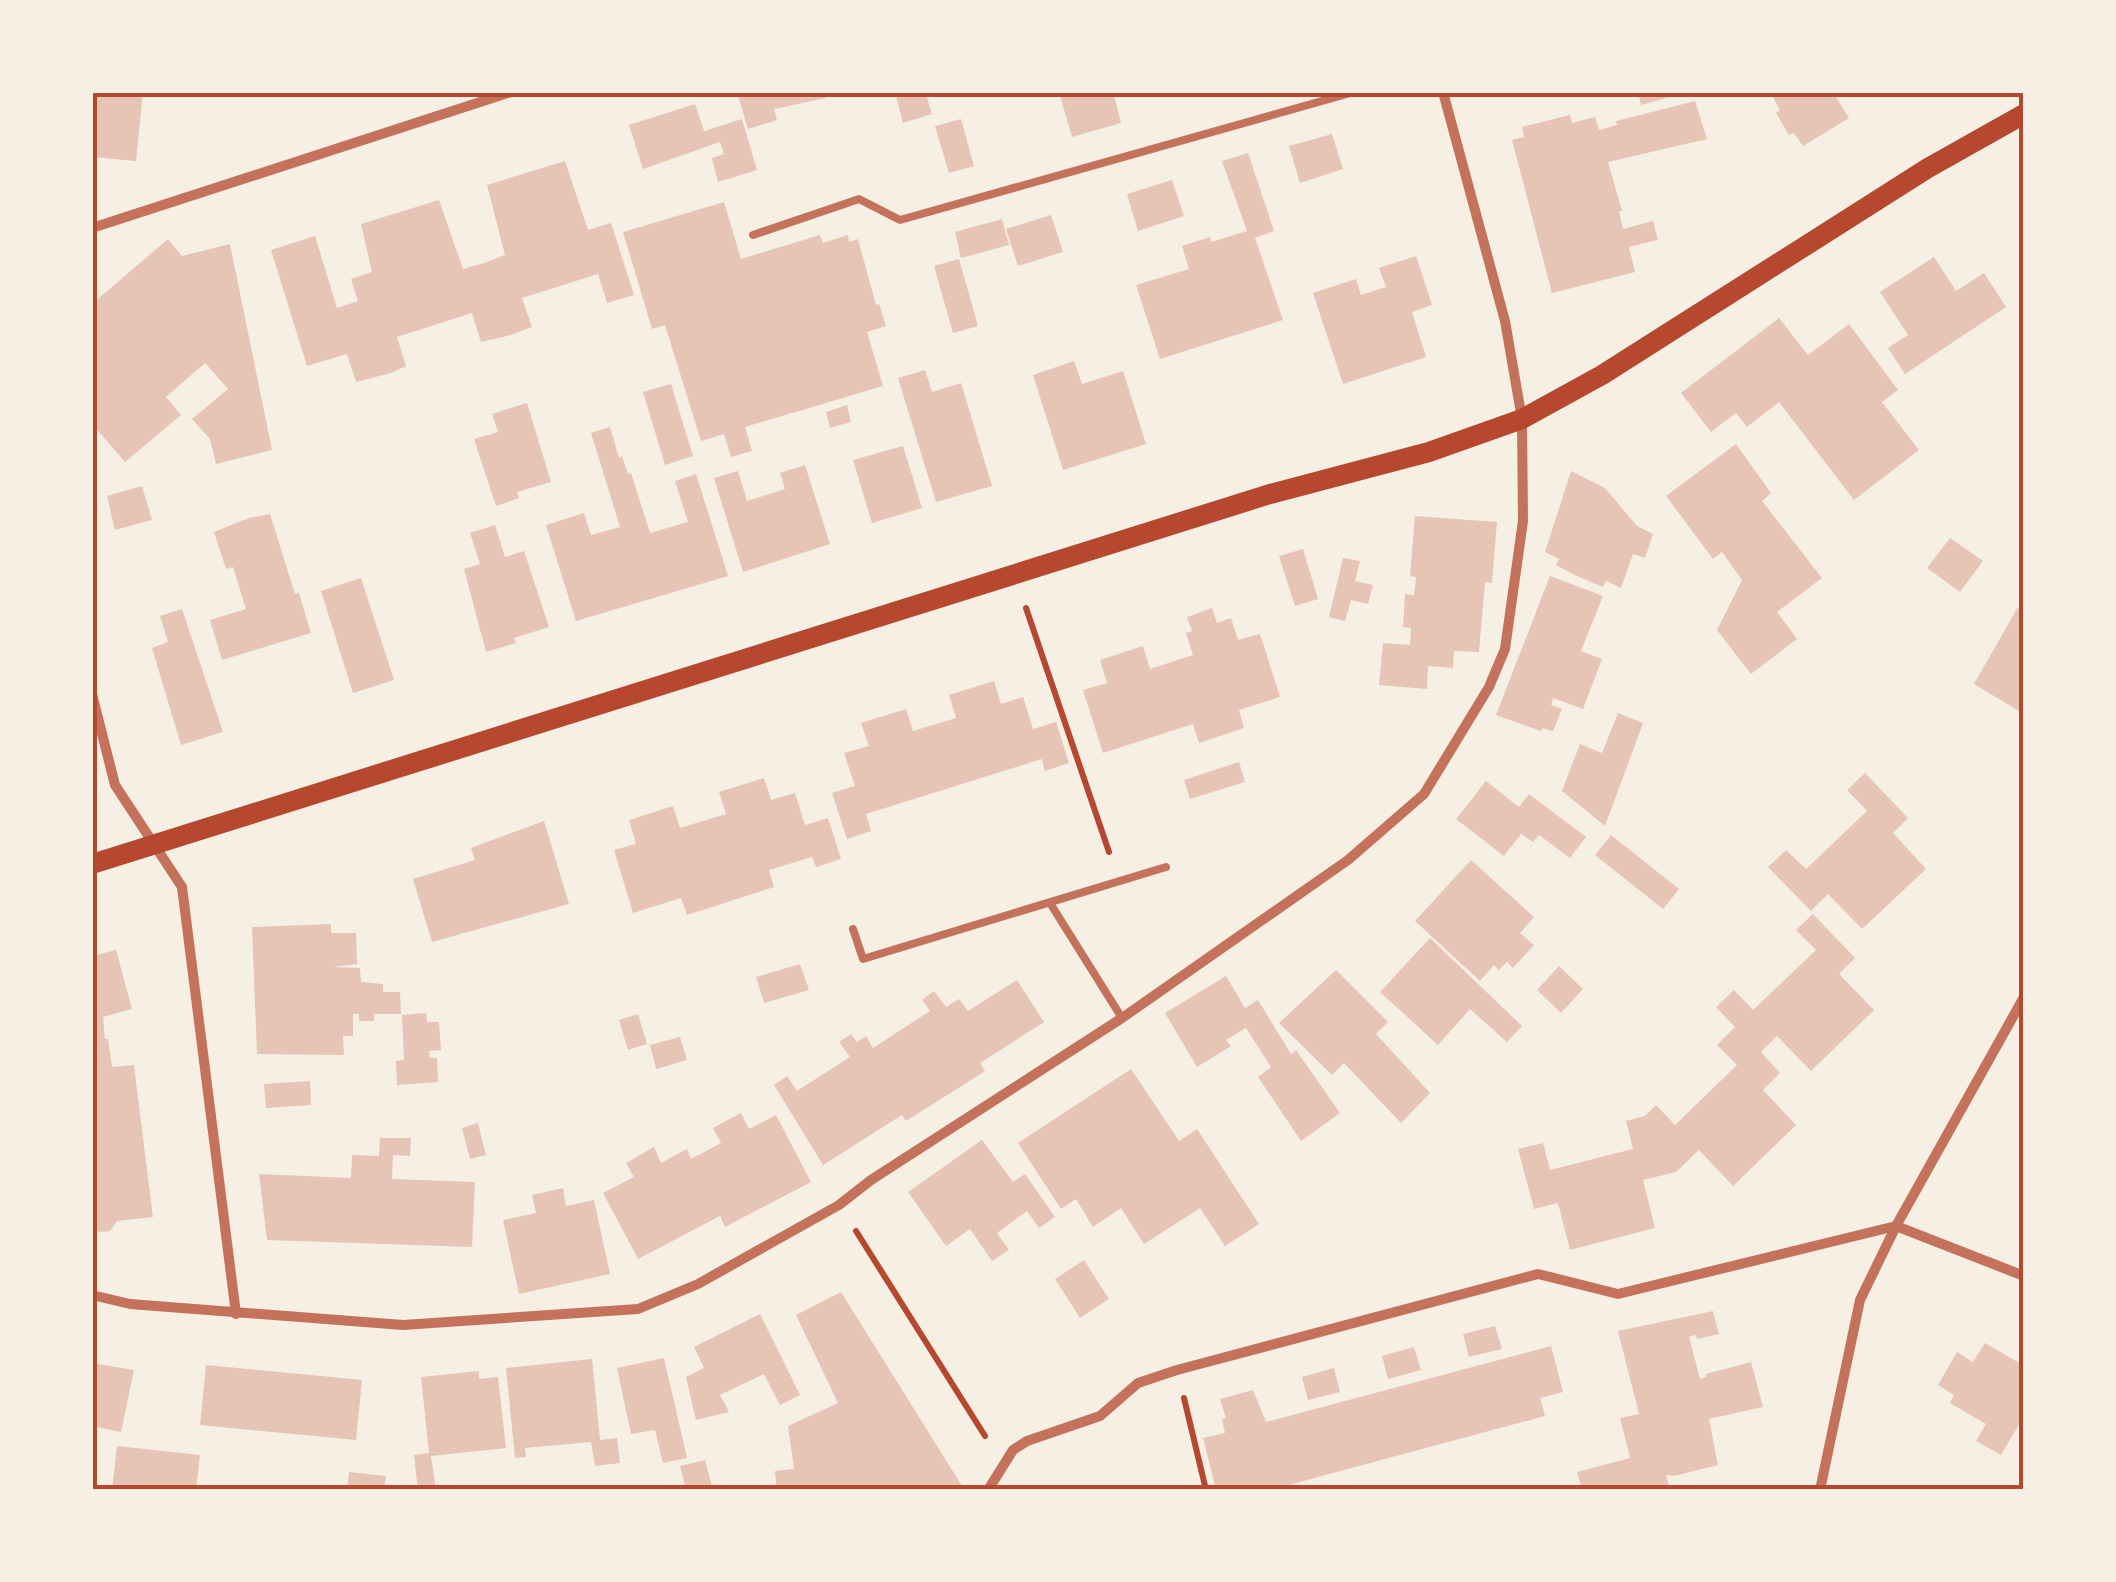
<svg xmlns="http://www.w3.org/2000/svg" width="2116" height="1582" viewBox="0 0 2116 1582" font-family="'Source Sans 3',sans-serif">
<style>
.building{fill:#e6c5b7}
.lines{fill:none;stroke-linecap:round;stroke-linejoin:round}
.path{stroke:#b5482f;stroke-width:6}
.service{stroke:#c5725c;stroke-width:8}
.minor{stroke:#c5725c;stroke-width:10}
.secondary{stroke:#b5482f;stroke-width:20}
.neatline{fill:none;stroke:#b5482f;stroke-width:4}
</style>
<rect width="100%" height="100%" fill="#f6efe4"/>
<g class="building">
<path d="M92 92H143L136 161 92 157Z"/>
<path d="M737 92H824L826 98 774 109 777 120 748 129Z"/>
<path d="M895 92H925L932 114 903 123Z"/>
<path d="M1059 92H1113L1121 123 1072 137Z"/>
<path d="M1638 92H1680V94L1641 105Z"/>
<path d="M1770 92H1833L1849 118 1803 146 1794 133 1789 135 1776 113 1780 110Z"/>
<path d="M1695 101 1707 139 1608 162 1622 211H1619L1623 229 1653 221 1658 240 1629 247 1635 272 1552 293 1512 140 1524 137 1522 127 1570 115 1572 123 1595 117 1599 130 1617 125 1616 121Z"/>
<path d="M695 104 704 131 742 119 757 170 718 182 712 158 724 154 720 142 643 169 629 125Z"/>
<path d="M961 119 974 166 949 173 935 126Z"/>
<path d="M1332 134 1343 169 1300 183 1289 146Z"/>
<path d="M1248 153 1274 231 1255 238 1283 320 1160 359 1136 285 1189 269 1182 246 1210 237 1211 242 1247 231 1222 161Z"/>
<path d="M565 161 588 230 611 223 634 295 607 303 598 274 522 298 532 327 507 336 481 342 472 313 397 337 406 366 391 373 356 382 347 354 307 366 271 250 315 236 337 308 358 301 351 279 372 272 361 224 439 200 463 269 484 263 505 255 487 185Z"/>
<path d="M1172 180 1184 216 1138 231 1127 194Z"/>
<path d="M724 202 741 259 820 235 823 243 848 235 849 242 858 239 876 305 879 304 886 326 867 332 883 386 745 427 752 451 731 457 724 434 701 441 665 325 652 329 623 232Z"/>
<path d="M1051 215 1063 252 1018 266 1006 229Z"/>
<path d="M1002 219 1009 245 961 258 955 232Z"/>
<path d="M168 239 182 256 230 244 272 450 216 464 210 439 192 419 228 389 205 363 166 397 181 415 125 462 92 424V304Z"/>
<path d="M1416 256 1432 305 1412 312 1426 357 1343 384 1313 293 1356 279 1361 295 1386 287 1379 268Z"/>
<path d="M1934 257 1956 291 1984 273 2006 307 1905 374 1888 348 1908 335 1880 292Z"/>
<path d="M959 259 978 326 953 333 934 266Z"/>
<path d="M1779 318 1808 355 1849 324 1898 390 1882 402 1919 450 1854 500 1779 402 1747 427 1736 413 1711 432 1681 393Z"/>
<path d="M1074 361 1082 384 1123 371 1146 444 1063 470 1033 375Z"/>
<path d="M925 370 932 392 961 383 992 486 936 502 898 378Z"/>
<path d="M671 384 693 456 665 465 643 392Z"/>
<path d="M527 403 551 482 517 492 519 498 496 506 474 439 498 432 492 414Z"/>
<path d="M847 405 851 422 830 428 826 412Z"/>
<path d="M610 427 619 458 622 456 628 474 631 473 650 533 688 522 675 481 696 474 728 576 576 621 546 525 584 513 591 535 620 527 591 433Z"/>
<path d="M1736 444 1771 493 1762 501 1822 578 1777 612 1797 639 1751 674 1717 630 1742 580 1722 552 1713 559 1666 496Z"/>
<path d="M903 446 922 508 872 523 853 460Z"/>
<path d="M805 465 830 544 743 572 714 478 738 471 747 501 785 489 780 473Z"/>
<path d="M1571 471 1605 488 1637 526 1653 534 1645 558 1633 554 1621 588 1606 581 1603 587 1577 576 1556 565 1559 559 1545 552Z"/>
<path d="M142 486 152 520 115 530 107 496Z"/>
<path d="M270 514 295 594 299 593 311 633 222 660 210 620 246 609 233 567 226 569 214 532 249 518Z"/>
<path d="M1415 516 1497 522 1492 583 1485 582 1479 652 1454 651 1453 668 1428 666 1427 689 1379 685 1383 643 1410 645 1411 628 1403 627 1405 594 1414 595 1416 577 1410 576Z"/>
<path d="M495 525 505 557 524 551 549 627 514 638 516 643 486 652 464 569 480 564 470 533Z"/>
<path d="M1950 538 1983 561 1960 592 1927 568Z"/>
<path d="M1303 549 1318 599 1295 606 1279 556Z"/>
<path d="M1343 558 1360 561 1355 581 1373 585 1368 604 1351 600 1345 621 1329 617Z"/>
<path d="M1550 576 1603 596 1581 651 1602 659 1583 709 1553 698 1551 705 1562 709 1553 731 1542 728 1541 731 1496 715Z"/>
<path d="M361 578 394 680 353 693 321 591Z"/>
<path d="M2018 607 2024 610V714L1974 684Z"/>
<path d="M1212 608 1217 623 1231 618 1238 640 1260 634 1280 697 1239 710 1244 728 1199 743 1193 724 1103 753 1083 690 1107 683 1100 660 1143 646 1150 669 1193 655 1186 633 1192 631 1187 617Z"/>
<path d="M182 609 223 732 181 745 152 648 168 642 160 616Z"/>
<path d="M994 681 1001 704 1023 697 1033 729 1056 722 1069 763 1045 771 1042 759 866 814 871 831 847 839 832 793 855 786 844 753 869 746 861 723 906 709 913 731 956 718 949 695Z"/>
<path d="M1618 713 1643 723 1605 826 1562 791 1580 744 1602 753Z"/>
<path d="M1239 762 1245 782 1190 799 1184 780Z"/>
<path d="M1865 773 1908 818 1893 833 1926 869 1862 929 1828 894 1811 911 1768 867 1786 850 1806 869 1867 811 1847 790Z"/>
<path d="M764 778 771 800 795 793 805 825 828 818 841 859 816 867 812 857 769 870 774 887 687 915 681 898 633 913 614 850 636 844 629 820 673 806 680 828 726 814 719 792Z"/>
<path d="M1486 781 1519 807 1529 794 1586 837 1570 858 1539 835 1533 842 1521 834 1504 856 1456 819Z"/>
<path d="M544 821 569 904 432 942 413 879 475 860 471 848Z"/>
<path d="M1611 835 1679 889 1663 909 1595 855Z"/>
<path d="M1471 860 1534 917 1520 933 1534 945 1513 968 1507 962 1499 970 1494 965 1480 981 1415 921Z"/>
<path d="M1813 914 1855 958 1839 974 1874 1010 1811 1071 1777 1036 1761 1052 1780 1073 1763 1090 1796 1125 1733 1186 1699 1150 1676 1172 1643 1180 1655 1228 1570 1250 1558 1203 1534 1209 1518 1149 1543 1143 1550 1170 1633 1149 1626 1121 1645 1116 1656 1105 1675 1125 1737 1065 1717 1045 1735 1027 1716 1007 1734 990 1753 1010 1816 950 1796 930Z"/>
<path d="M331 924V933H356L357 964 333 967 360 968 361 982 383 984V992H400L401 1014H374V1021H359V1014H353V1036H343L344 1055 257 1054 252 927Z"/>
<path d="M1430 938 1522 1026 1507 1042 1470 1009 1438 1045 1380 992Z"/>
<path d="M116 950 132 1009 103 1017 105 1039H108L112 1067 134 1065 153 1217 117 1221 110 1231 99 1232 92 1227V956Z"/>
<path d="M800 964 809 990 764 1003 756 977Z"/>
<path d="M1559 966 1583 989 1561 1013 1537 990Z"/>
<path d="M1336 970 1388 1022 1376 1034 1430 1093 1401 1123 1344 1063 1332 1075 1279 1023Z"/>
<path d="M1226 976 1245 1008 1258 1000 1291 1054 1296 1050 1340 1113 1301 1141 1258 1077 1271 1067 1246 1028 1226 1040 1231 1046 1197 1067 1165 1013Z"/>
<path d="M1017 980 1044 1022 980 1063 985 1071 960 1087 906 1121 902 1115 823 1165 774 1085 787 1076 797 1091 850 1057 839 1042 851 1034 857 1042 866 1036 873 1048 930 1011 922 1000 934 991 946 1007 959 999 968 1011Z"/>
<path d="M426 1013 427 1022H439L441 1050 429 1051 430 1058H437L438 1082 397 1085 396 1061 404 1060 402 1015Z"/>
<path d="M638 1014 647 1044 628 1050 619 1020Z"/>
<path d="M680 1037 687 1060 656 1069 650 1045Z"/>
<path d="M1131 1069 1179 1141 1197 1129 1259 1224 1225 1246 1200 1208 1144 1244 1121 1208 1093 1227 1076 1199 1061 1209 1018 1143Z"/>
<path d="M310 1081 311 1105 266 1108 264 1084Z"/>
<path d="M741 1113 749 1129 776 1115 811 1182 725 1227 720 1216 638 1259 603 1193 634 1177 626 1163 654 1147 661 1163 687 1149 691 1159 721 1143 713 1128Z"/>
<path d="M478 1123 486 1155 470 1159 462 1128Z"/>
<path d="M380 1138H411L410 1156 393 1155 392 1179 475 1182 472 1247 267 1240 259 1174 351 1178 352 1155 379 1156Z"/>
<path d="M982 1140 1013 1182 1025 1174 1055 1217 1039 1228 1027 1211 997 1233 1009 1250 992 1261 970 1229 946 1246 908 1192Z"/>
<path d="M563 1188 566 1206 594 1200 610 1274 519 1294 503 1220 536 1213 532 1195Z"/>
<path d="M1084 1260 1109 1299 1080 1318 1055 1279Z"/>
<path d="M841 1292 962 1486 937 1490H777L775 1471 794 1469 788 1426 838 1403 796 1315Z"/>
<path d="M1713 1311 1719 1334 1697 1339 1696 1335 1689 1337 1700 1379 1706 1377V1374L1751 1362 1763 1407 1709 1419 1718 1465 1674 1476 1666 1475 1670 1490H1582L1577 1472 1630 1458 1620 1418 1639 1414 1618 1331Z"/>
<path d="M760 1314 800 1395 780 1405 764 1374 720 1395 729 1412 696 1420 686 1377 704 1368 694 1347Z"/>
<path d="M1495 1326 1502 1349 1469 1357 1463 1334Z"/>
<path d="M1985 1343 2021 1364 2024 1359V1416L2001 1455 1976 1441 1986 1424 1950 1403 1954 1395 1938 1385 1957 1352 1973 1362Z"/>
<path d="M1551 1346 1563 1392 1540 1398 1545 1416 1270 1490H1216L1203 1438 1225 1433 1222 1419 1226 1418 1220 1399 1253 1390 1266 1422Z"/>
<path d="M1414 1347 1421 1370 1388 1379 1382 1356Z"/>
<path d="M664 1358 687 1458 663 1463 655 1430 631 1434 617 1368Z"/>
<path d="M592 1359 600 1440 617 1438 620 1463 595 1466 591 1442 525 1448 526 1457 515 1458 506 1368Z"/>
<path d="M92 1363 134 1370 121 1432 92 1426Z"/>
<path d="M206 1365 362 1380 356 1440 200 1425Z"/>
<path d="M1334 1368 1340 1392 1308 1400 1302 1377Z"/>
<path d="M479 1371V1379L498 1377 506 1448 431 1456 436 1490H418L414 1455 429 1453 421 1377Z"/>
<path d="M117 1446 200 1455 196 1490H112Z"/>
<path d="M705 1460 713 1490H686L680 1466Z"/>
<path d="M349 1472 386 1476 384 1490H347Z"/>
</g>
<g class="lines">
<g class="path">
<path d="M1026 608 1109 852"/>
<path d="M856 1231 985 1436"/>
<path d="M1184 1398 1206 1490"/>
</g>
<g class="service">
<path d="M753 235 859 199 900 220 1354 92"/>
<path d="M1050 903 1122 1018"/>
<path d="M853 929 863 959 1166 867"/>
</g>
<g class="minor">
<path d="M92 228 511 92"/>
<path d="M92 694 115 785 182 887 236 1314"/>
<path d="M1896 1226 2024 1276"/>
<path d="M92 1295 130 1304 403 1325 638 1309 698 1284 839 1205 871 1180 1122 1018 1348 860 1424 794 1489 687 1505 649 1523 521 1522 419 1505 321 1443 92"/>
<path d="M988 1490 1013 1450 1027 1441 1100 1416 1138 1383 1177 1370 1538 1274 1618 1294 1896 1226"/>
<path d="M1820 1490 1860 1300 1896 1226 2024 997"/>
</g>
<path class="secondary" d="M92 864 1270 494 1429 452 1522 419 1602 375 1928 168 2024 114"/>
</g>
<rect width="2116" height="1582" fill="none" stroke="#f6efe4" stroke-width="190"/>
<rect x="95" y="95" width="1926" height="1392" class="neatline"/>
</svg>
